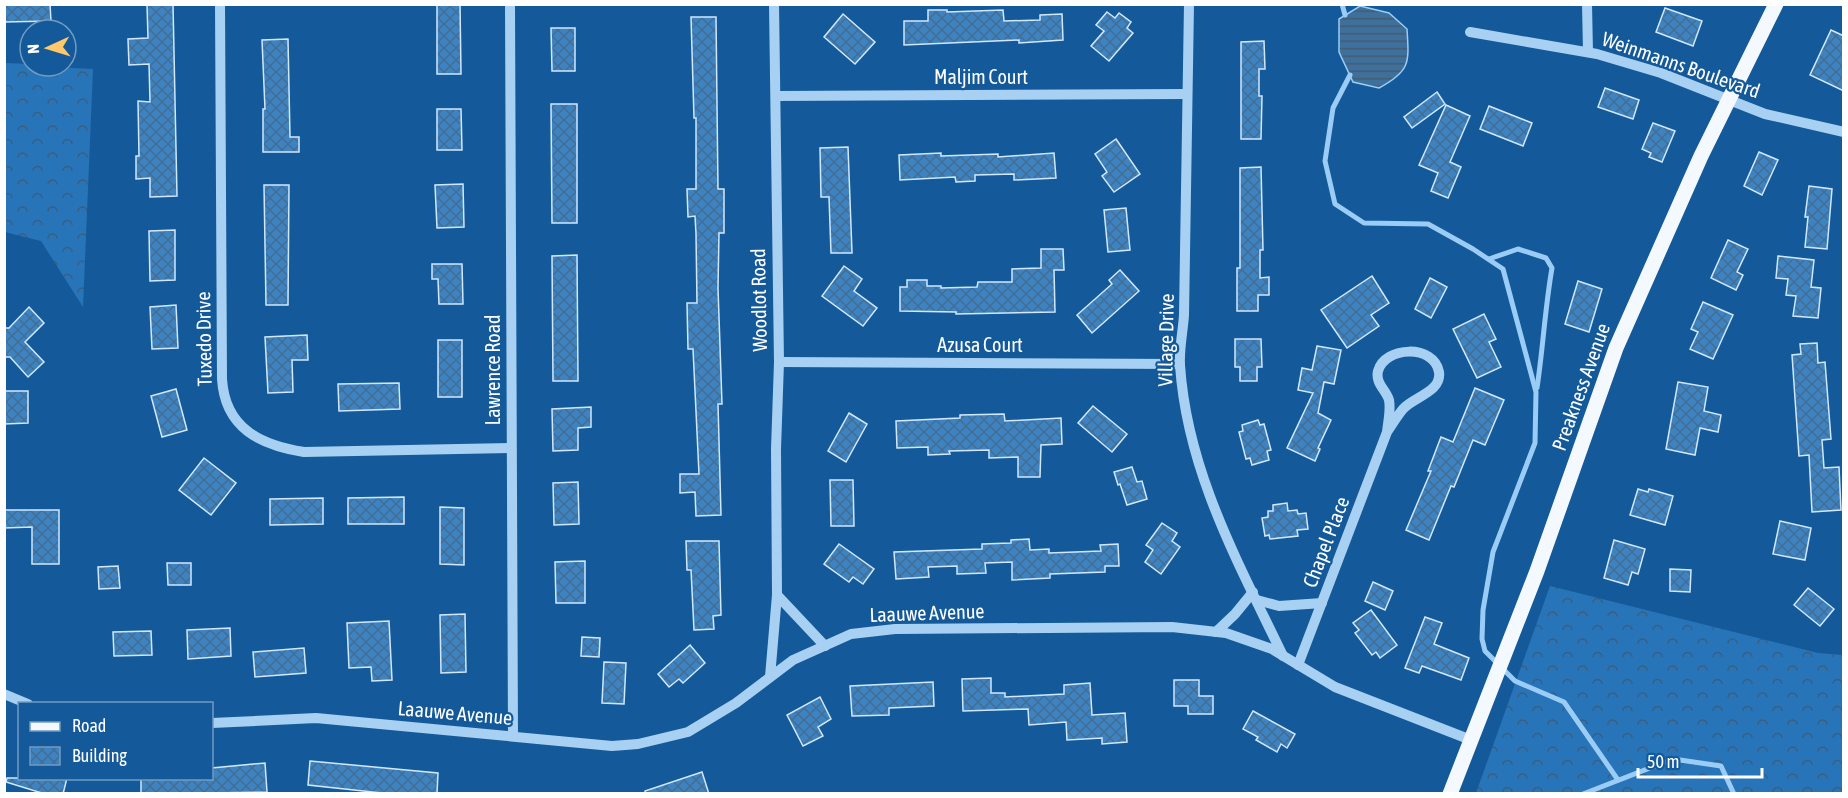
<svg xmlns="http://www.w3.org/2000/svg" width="1848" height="798" viewBox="0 0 1848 798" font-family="'Asap Condensed',sans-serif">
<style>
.forest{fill:url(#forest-crowns)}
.water{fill:url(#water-rules);stroke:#9accf6;stroke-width:1.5}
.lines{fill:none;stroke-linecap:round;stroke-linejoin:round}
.stream{stroke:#9accf6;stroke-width:5}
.building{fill:url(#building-cross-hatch);stroke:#d0e8fd;stroke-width:1.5}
.minor{stroke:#a8d0f3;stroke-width:10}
.major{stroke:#f4f9ff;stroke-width:15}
.labels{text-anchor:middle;stroke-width:4.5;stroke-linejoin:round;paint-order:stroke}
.street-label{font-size:20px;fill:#fff;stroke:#145a9a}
</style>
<defs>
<pattern id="forest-crowns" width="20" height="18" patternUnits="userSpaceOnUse" patternTransform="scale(1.5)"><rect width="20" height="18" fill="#2774b8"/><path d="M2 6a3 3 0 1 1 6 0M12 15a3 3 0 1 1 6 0" fill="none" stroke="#3b5e7d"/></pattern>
<pattern id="water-rules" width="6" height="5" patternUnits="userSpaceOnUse" patternTransform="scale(1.5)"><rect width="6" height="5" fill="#3e709e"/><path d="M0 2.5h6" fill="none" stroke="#465a6d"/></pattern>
<pattern id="building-cross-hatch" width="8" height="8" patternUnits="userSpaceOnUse" patternTransform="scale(1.5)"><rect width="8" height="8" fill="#3d83c1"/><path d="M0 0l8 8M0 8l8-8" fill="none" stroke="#436d92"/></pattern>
</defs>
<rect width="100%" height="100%" fill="#145a9a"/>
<g class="forest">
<path d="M4 63 30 64V66L93 69 83 307 41 241 5 232Z"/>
<path d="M1550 586 1818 653 1843 655V793H1476Z"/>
</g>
<path class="water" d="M1360 6 1389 13 1407 29C1409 62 1411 71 1379 88L1353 82 1339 52V19Z"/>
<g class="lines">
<g class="stream">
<path d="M1342 4 1345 15"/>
<path d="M1350 75 1333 108 1325 161 1335 204 1364 223 1428 224 1473 249 1503 269 1536 392 1535 443 1493 552 1483 610 1482 639 1485 651 1515 681 1564 702 1618 780"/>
<path d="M1489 259 1518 249 1546 258 1552 268C1545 308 1543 348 1537 388"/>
<path d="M1583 794 1673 759 1721 766 1734 794"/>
</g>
</g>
<g class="building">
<path d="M4 4H50L51 21 4 22Z"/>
<path d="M147 4H173L177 196 150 197V178L136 179V156H139L138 101 150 102 149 64 129 65 128 39 148 38Z"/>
<path d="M437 4H460L461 74H437Z"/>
<path d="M1665 8 1702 21 1693 46 1656 32Z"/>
<path d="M928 10H947V12L1003 10 1004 21 1040 20V15L1062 14 1063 40 1019 43V40L904 45V21H928Z"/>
<path d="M1107 12 1115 18 1119 13 1131 22 1127 28 1133 33 1109 61 1091 46 1104 31 1096 25Z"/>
<path d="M843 14 875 42 855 64 824 37Z"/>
<path d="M691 17H716L718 189H724V233H719L718 288 722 404H718L721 515 696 516 695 492 680 493V474H699L693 349H688L687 303H697L696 234 695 216 688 217 687 189H696V118H694Z"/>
<path d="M551 28H575V71H552Z"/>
<path d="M1831 30 1844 36V91L1810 75Z"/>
<path d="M288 39 290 137H299V152H263V109H265L262 40Z"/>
<path d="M1264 41 1265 69H1259V96H1262L1261 139H1241V42Z"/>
<path d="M1605 88 1639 100 1633 119 1598 107Z"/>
<path d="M1437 92 1445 104 1412 128 1404 117Z"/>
<path d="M551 104H577V223H552Z"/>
<path d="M1446 105 1470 116 1450 162 1461 167 1448 198 1431 191 1438 173 1419 165Z"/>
<path d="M1489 106 1532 123 1523 146 1480 129Z"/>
<path d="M437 109H461L462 150H437Z"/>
<path d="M1653 123 1675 131 1662 162 1649 157 1651 153 1642 149Z"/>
<path d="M1116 139 1140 174 1114 192 1102 176 1107 172 1095 154Z"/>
<path d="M848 147 852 253H831L829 197H821L820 148Z"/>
<path d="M1759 152 1778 160 1762 195 1744 186Z"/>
<path d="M941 153V156L998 154V157L1054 153 1056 178 1014 180V174L975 175V181L956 182 955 177 900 180 899 155Z"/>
<path d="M1261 167 1263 250H1260V278L1269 277V295H1258V311H1237V268H1240V168Z"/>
<path d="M463 184 464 227 437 228 435 185Z"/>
<path d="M264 185H289L288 305H266Z"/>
<path d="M1809 186 1832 189 1827 249 1805 247 1808 217H1805Z"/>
<path d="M1126 208 1130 250 1108 252 1104 210Z"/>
<path d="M175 230V280L150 281 149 231Z"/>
<path d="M1728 240 1748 249 1737 272 1743 275 1736 290 1711 278Z"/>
<path d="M1041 249H1063L1064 270H1054L1055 312 956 314V312L900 311V287H907V280H927V286H941V288L977 287 978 282H1012V269L1041 268Z"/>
<path d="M577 255 578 381H553L552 256Z"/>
<path d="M1778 256 1814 260 1811 287 1821 288 1818 318 1793 316 1796 296 1786 295 1788 279 1776 278Z"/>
<path d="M432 264H462L463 304H439L438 279H432Z"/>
<path d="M844 266 862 279 854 291 877 308 863 326 822 296Z"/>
<path d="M1120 270 1139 291 1092 333 1077 315 1112 284 1109 280Z"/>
<path d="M1372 276 1389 303 1371 315 1379 326 1347 348 1321 310Z"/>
<path d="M1430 278 1447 287 1431 318 1415 309Z"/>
<path d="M1578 281 1602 289 1589 332 1565 324Z"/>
<path d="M1703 302 1733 315 1713 359 1690 349 1698 332 1691 329Z"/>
<path d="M176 305 178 348 152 349 150 307Z"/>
<path d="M29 307 44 323 25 342 44 362 28 377 10 357H4V328H9Z"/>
<path d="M1484 314 1496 339 1489 342 1501 367 1477 378 1453 329Z"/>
<path d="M307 335 308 360H292L293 392 268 393 265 337Z"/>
<path d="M1235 339H1261L1262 367H1257V381H1240V367H1235Z"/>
<rect x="438" y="340" width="24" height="57"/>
<path d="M1817 343 1818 363 1825 362 1831 439 1822 440 1824 468 1839 467 1841 510 1812 512 1809 455 1799 456 1792 355 1801 354 1800 344Z"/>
<path d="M1317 346 1341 350 1334 384 1324 382 1318 413 1331 420 1318 448 1320 449 1315 461 1287 448 1313 393 1298 390 1302 368 1312 370Z"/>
<path d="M1678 382 1708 387 1704 411 1721 415 1718 432 1700 428 1695 455 1666 449Z"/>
<path d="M399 383 400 409 339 411 338 384Z"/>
<path d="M1475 388 1504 400 1485 445 1473 440 1454 487 1451 486 1429 540 1406 530 1431 471H1428L1441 437 1453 442Z"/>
<path d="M176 389 187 430 162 437 151 396Z"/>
<path d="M4 391H28V423L4 424Z"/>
<path d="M1093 406 1127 434 1112 452 1078 423Z"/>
<path d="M591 407V427L578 428V450L553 451 552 409Z"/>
<path d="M849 413 867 424 846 462 828 451Z"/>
<path d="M1004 414 1005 421 1061 418 1062 444 1041 445 1040 477H1018V457L989 458V450L949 451 950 454 928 455V447L897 448 896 421 960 418V415Z"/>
<path d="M1258 420 1260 425 1264 424 1271 450 1267 451 1269 460 1252 465 1250 458 1246 459 1239 432 1243 431 1242 425Z"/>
<path d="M204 458 236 483 211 515 179 490Z"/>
<path d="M1132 467 1137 482 1142 481 1147 499 1127 505 1120 484 1118 485 1114 472Z"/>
<path d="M830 480H853L854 526H831Z"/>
<path d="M578 482 579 524 554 525 553 483Z"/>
<path d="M1638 489 1648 492 1649 489 1673 496 1665 525 1630 515Z"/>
<path d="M404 497V524H348V498Z"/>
<path d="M323 498V524L270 525V499Z"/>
<path d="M1287 503 1288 511 1297 510 1298 514 1306 513 1308 529 1297 530 1298 536 1270 539 1269 535 1265 536 1262 518 1268 517V511H1273V505Z"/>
<path d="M440 507 464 508V565L440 564Z"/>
<path d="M4 510H59V564H32V527L4 528Z"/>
<path d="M1780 521 1811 528 1805 560 1773 554Z"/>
<path d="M1162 523 1177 533 1172 541 1180 547 1161 574 1145 562 1153 550 1146 545Z"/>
<path d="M1029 539 1030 550 1049 549V553L1101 551 1100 545 1118 544 1119 566H1105V572L1050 574V578L1012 580V562L985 563 986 573 957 574V566L928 567 929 577 896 579 894 552 982 549V544L1011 543V540Z"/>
<path d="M1614 540 1645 549 1638 574 1632 572 1628 585 1604 578Z"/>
<path d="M686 541H719L721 615 713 616 714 629 694 630 691 570H687Z"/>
<path d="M839 544 874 569 863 584 853 577 849 582 824 564Z"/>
<path d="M585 561V603H556L555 562Z"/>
<path d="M167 563H191V585H168Z"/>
<path d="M118 566 120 588 99 589 98 567Z"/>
<path d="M1670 569 1691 570 1690 592 1670 591Z"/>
<path d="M1373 582 1393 591 1385 610 1365 601Z"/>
<path d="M1808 588 1834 609 1820 626 1794 605Z"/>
<path d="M1371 610 1397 645 1380 658 1376 652 1372 655 1355 633 1359 630 1353 623Z"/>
<path d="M465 614 466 672 441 673 440 615Z"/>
<path d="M1425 617 1442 623 1434 644 1469 658 1461 680 1422 666 1419 673 1405 668Z"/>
<path d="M389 621 392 680 372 681 371 667 349 668 347 623Z"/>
<path d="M230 628 231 656 188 659 187 630Z"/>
<path d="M151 631 152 655 114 656 113 632Z"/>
<path d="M582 637 600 638 599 657 581 656Z"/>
<path d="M690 645 705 663 683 683 679 679 669 687 658 674Z"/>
<path d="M304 648 306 673 255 677 253 652Z"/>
<path d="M604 662 626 663 624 704 602 703Z"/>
<path d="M991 678V693H1005V697L1064 694V685L1090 683 1092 715 1125 713 1127 742 1102 744V738L1067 740 1066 722 1029 725 1028 709 963 711 962 679Z"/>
<path d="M1174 680H1199V696H1213V714H1188V706H1174Z"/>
<path d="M933 682 934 706 889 708V715L852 716 850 686Z"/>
<path d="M820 697 831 719 818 727 823 736 803 746 787 715Z"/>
<path d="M1253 711 1295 734 1287 748 1281 744 1277 752 1256 740 1258 737 1243 729Z"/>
<path d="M310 761 438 773 437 794H391L308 785Z"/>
<path d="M265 763 267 792 141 794V778L205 779 212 778V768Z"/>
<path d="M702 772 709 794H645V791Z"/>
<path d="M7 778H67L63 794H45L6 782Z"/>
</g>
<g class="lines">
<g class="minor">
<path d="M220 4 222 379C225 428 260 445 304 452L511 448"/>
<path d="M510 4 513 736"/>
<path d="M1189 4 1184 315C1183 331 1179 349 1180 365 1187 471 1238 562 1283 656"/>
<path d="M1587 4 1588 52"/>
<path d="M1470 32 1597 54 1661 73 1765 114 1844 132"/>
<path d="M776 96 1187 94"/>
<path d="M779 362 1180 364"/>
<path d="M777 595 825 646"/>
<path d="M1257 600 1279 606 1322 603"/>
<path d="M1216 632 1235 614 1253 592"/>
<path d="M1298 665 1387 432C1392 425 1397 416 1403 409 1413 397 1442 392 1439 372 1434 344 1385 346 1378 371 1375 383 1386 390 1389 400 1391 410 1388 422 1387 432"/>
<path d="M770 677 777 595 776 449 779 362 774 4"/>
<path d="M4 694 28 704"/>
<path d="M212 723 316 718 612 746 638 744 688 732 736 703 793 660 851 634 895 629 1172 627 1226 633 1272 649 1335 687 1471 740"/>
</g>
<path class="major" d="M1450 794 1537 571 1616 348 1701 156 1776 4"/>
</g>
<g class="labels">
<g class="street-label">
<text transform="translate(1681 65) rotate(19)" y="7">Weinmanns Boulevard</text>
<text x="981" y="84">Maljim Court</text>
<text transform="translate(759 300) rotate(-91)" y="7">Woodlot Road</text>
<text transform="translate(204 339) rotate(-91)" y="7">Tuxedo Drive</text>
<text transform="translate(1166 340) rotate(-89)" y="7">Village Drive</text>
<text x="980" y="352">Azusa Court</text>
<text transform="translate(493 370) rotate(-90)" y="7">Lawrence Road</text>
<text transform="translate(1581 387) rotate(-70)" y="7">Preakness Avenue</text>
<text transform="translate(1326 542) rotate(-69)" y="7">Chapel Place</text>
<text transform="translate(927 613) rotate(-2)" y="7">Laauwe Avenue</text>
<text transform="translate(455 713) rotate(5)" y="7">Laauwe Avenue</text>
</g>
</g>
<rect width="1848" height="798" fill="none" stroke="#ffffff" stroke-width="12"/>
<rect x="18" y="702" width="195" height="78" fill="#145a9a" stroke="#729cc2" stroke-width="1.5"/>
<rect x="30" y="722" width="30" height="9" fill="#f4f9ff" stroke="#729cc2" stroke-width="1.5"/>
<text x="72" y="732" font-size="18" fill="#ffffff">Road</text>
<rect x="30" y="747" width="30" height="18" fill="url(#building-cross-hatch)" stroke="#729cc2" stroke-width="1.5"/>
<text x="72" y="762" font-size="18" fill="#ffffff">Building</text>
<g transform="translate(48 48) rotate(266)"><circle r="28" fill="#145a9a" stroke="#729cc2" stroke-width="1.5"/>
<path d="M0-4.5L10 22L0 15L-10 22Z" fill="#ffc86a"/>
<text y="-9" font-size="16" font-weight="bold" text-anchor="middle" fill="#ffffff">N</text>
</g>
<path d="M1638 768v9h124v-9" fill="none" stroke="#ffffff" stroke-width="3"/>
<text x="1647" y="768" font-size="18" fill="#ffffff" stroke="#145a9a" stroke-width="4.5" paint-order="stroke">50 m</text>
</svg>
